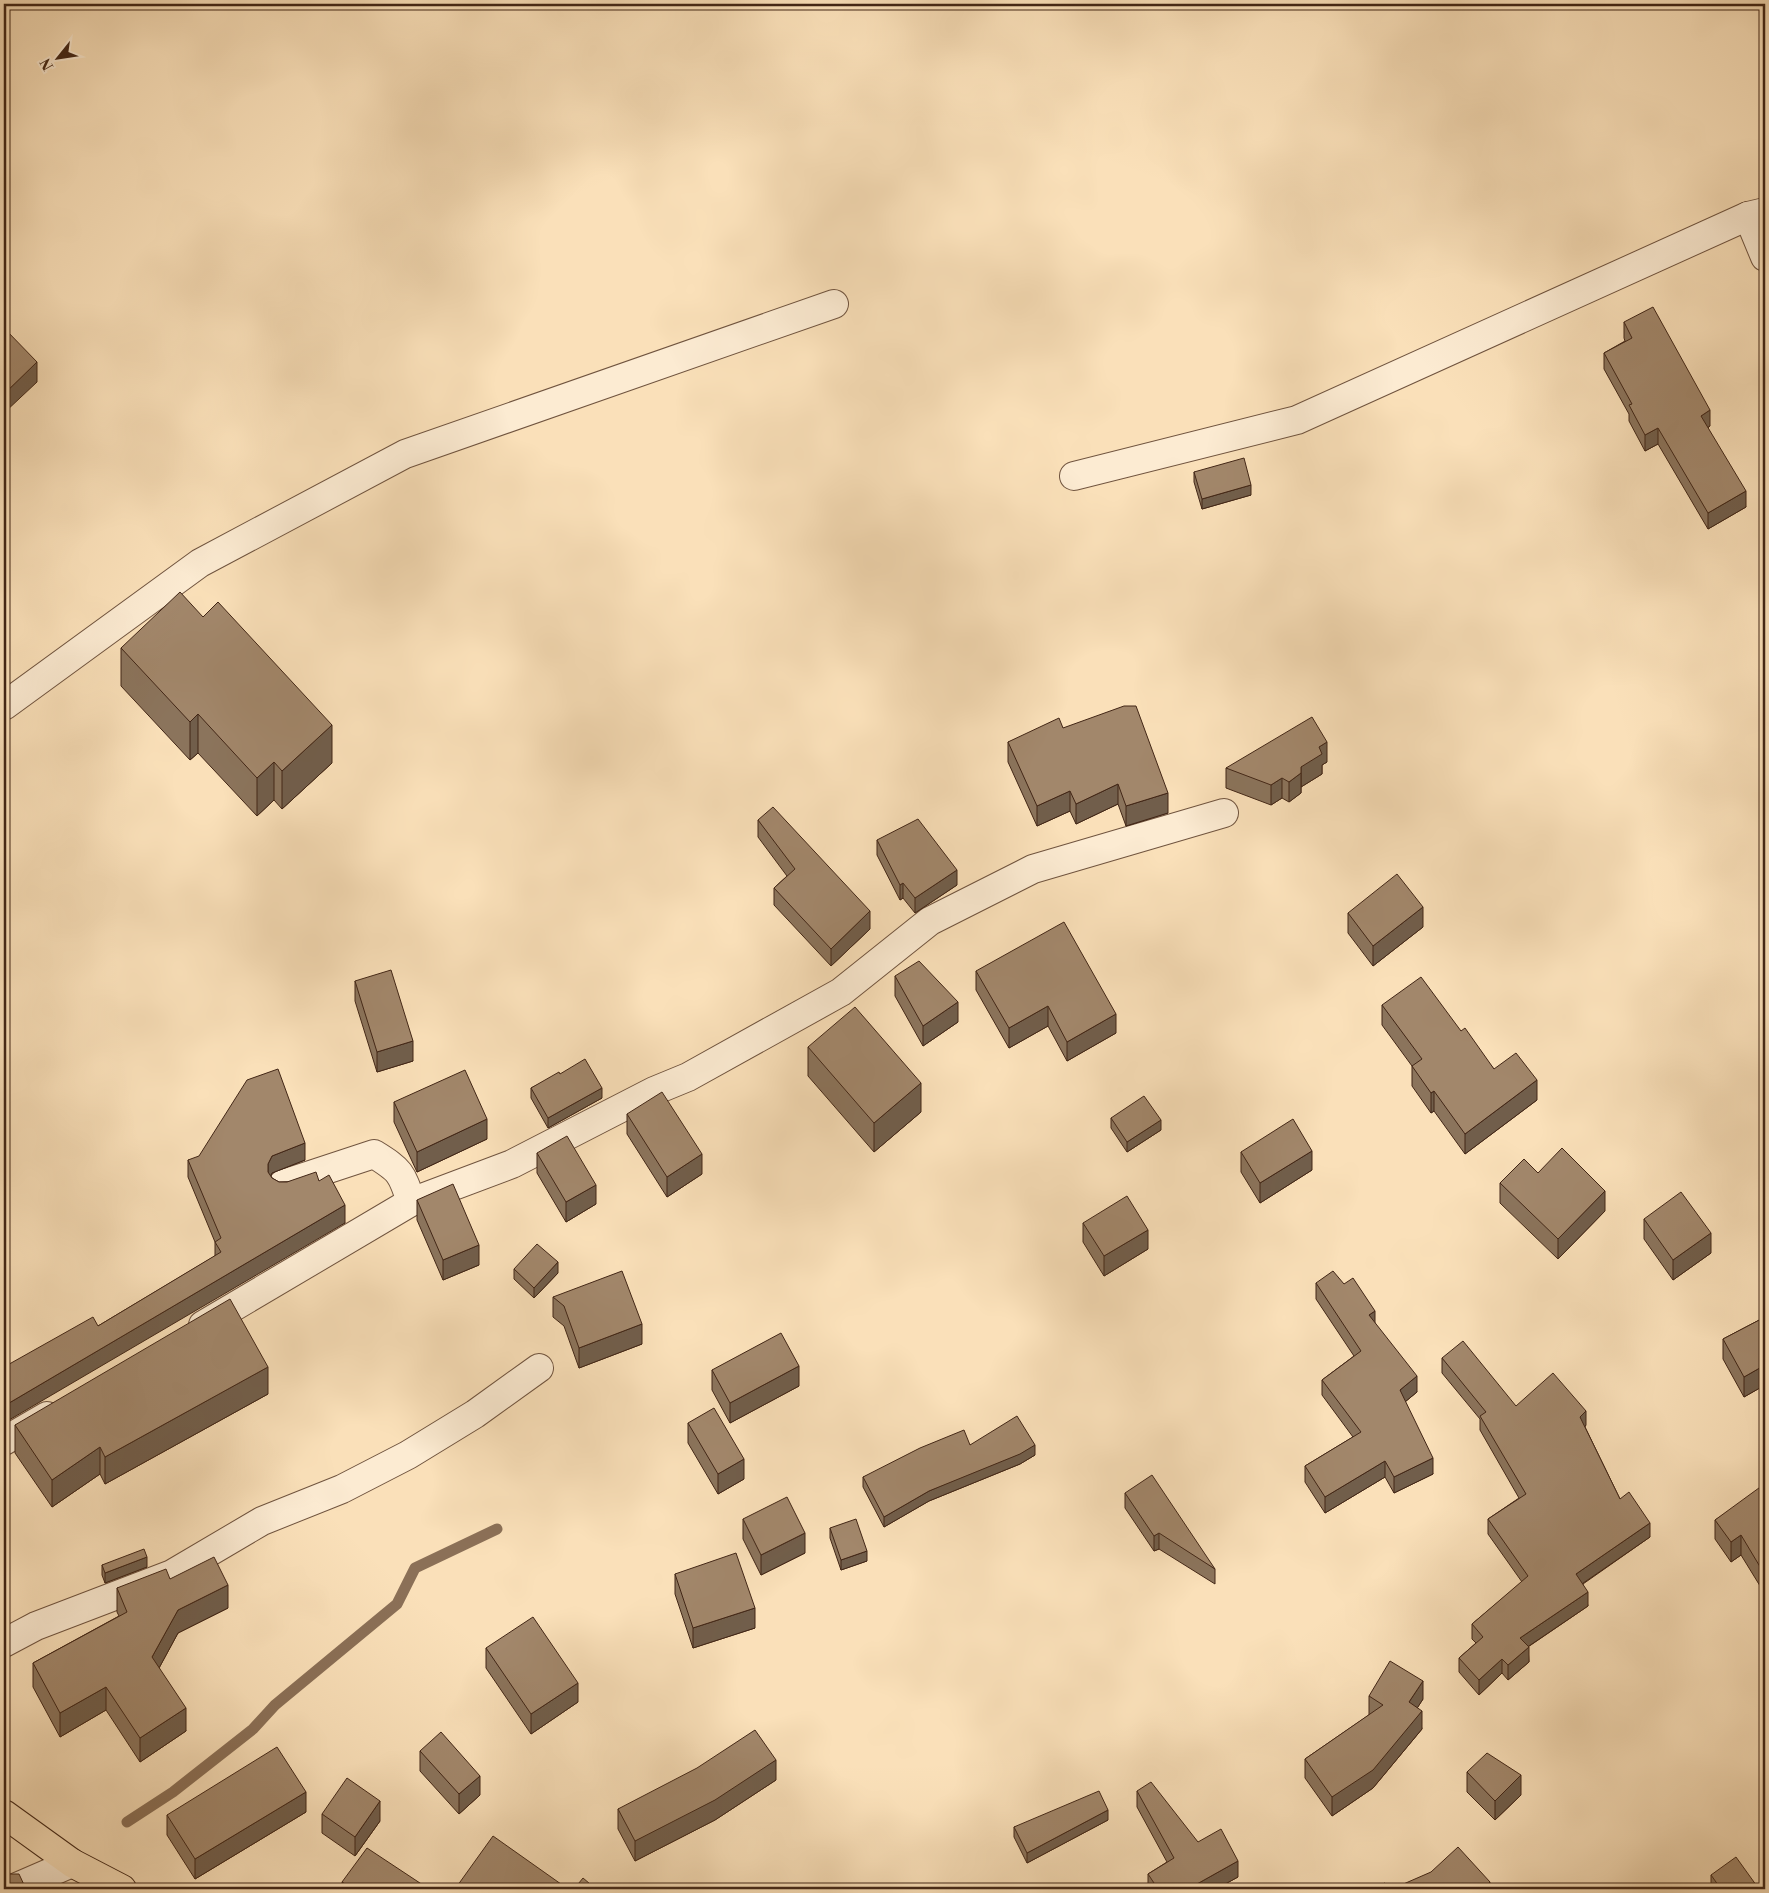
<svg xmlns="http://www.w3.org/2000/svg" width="1769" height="1893" viewBox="0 0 1769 1893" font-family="'Libre Bodoni',serif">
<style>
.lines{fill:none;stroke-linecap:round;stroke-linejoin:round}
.stream{stroke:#8b7057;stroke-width:11}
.street-casing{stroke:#70543f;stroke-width:30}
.primary-casing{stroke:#422616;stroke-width:30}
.street{stroke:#fcebd2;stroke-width:28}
.primary{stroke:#fae0b9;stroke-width:28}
.wall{fill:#8b745c;stroke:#422616}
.shaded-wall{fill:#715e4b;stroke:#422616}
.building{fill:#a2876b;stroke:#422616}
</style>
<rect width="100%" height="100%" fill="#fae0b9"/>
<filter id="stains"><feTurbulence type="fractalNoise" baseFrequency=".004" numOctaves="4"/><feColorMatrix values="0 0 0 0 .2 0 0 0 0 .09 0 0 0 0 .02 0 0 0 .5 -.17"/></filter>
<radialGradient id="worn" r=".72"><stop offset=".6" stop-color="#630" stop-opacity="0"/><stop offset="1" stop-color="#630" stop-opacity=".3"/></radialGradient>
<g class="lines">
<path class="stream" d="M127 1822 173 1792 253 1729 275 1705 397 1604 415 1568 497 1529"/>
<g class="street-casing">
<g id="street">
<path d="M1748 216 1765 257"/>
<path d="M1074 476 1297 420 1748 216 1765 212"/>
<path d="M4 706 200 563 405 454 834 304"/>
<path d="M283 1184 374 1154C400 1170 402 1173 411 1202"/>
<path d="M203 1325 411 1202 512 1164 654 1091 688 1077 841 992 930 921 1033 869 1224 813"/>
<path d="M4 1441 47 1416"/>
<path d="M4 1643 36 1626 172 1574 262 1521 342 1489 408 1455 475 1414 539 1368"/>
<path d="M12 1889 72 1863"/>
</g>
</g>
<g class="primary-casing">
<path id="primary" d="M4 1814 72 1863 122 1889"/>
</g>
<use href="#street" class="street"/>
<use href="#primary" class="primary"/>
</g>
<g class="wall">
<path d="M1624 322 1710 426 1708 428 1746 507 1708 529 1658 444 1645 451 1629 421V414L1604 369V353L1625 341 1624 338Z"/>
<path d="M1194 472 1251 495 1202 509 1194 482Z"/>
<path d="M121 648 332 763 282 809 274 800 257 816 198 753 190 760 121 686Z"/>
<path d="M1063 728 1168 813 1126 826 1118 804 1076 824 1070 811 1037 826 1008 762V742Z"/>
<path d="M1327 762 1322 765V774L1301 787V793L1289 802 1282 798 1271 805 1226 788V768Z"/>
<path d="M758 820 870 929 831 966 774 905V888L787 876 758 837Z"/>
<path d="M877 840 957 885 915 913 903 898 900 900 877 855Z"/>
<path d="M1348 913 1423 927 1373 966 1348 933Z"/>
<path d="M976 971 1116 1033 1067 1061 1048 1026 1009 1048 976 990Z"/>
<path d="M895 976 958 1022 923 1046 895 996Z"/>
<path d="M355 981 413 1061 377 1072 355 1001Z"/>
<path d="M1382 1005 1461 1031 1494 1069 1537 1100 1465 1154 1434 1111 1431 1113 1412 1086V1066L1382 1025Z"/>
<path d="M808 1047 921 1112 874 1152 808 1076Z"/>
<path d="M560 1074 602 1098 548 1128 531 1098V1088Z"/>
<path d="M394 1102 487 1139 417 1172 394 1122Z"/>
<path d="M627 1114 702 1174 667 1197 627 1134Z"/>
<path d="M1111 1118 1161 1130 1127 1152 1111 1128Z"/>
<path d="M1241 1152 1312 1170 1260 1203 1241 1172Z"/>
<path d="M537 1153 596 1204 566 1222 537 1173Z"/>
<path d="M188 1160H305L272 1173 271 1176 272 1178 279 1182 319 1181 345 1223 98 1326 215 1256V1242L188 1177Z"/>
<path d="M1538 1173 1605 1211 1558 1259 1500 1203V1183Z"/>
<path d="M417 1200 479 1265 443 1280 417 1220Z"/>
<path d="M1644 1219 1711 1253 1673 1280 1644 1239Z"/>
<path d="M1083 1223 1148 1249 1104 1276 1083 1242Z"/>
<path d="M514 1269 558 1273 534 1298 514 1279Z"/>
<path d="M1316 1283 1375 1323 1417 1392 1405 1402 1433 1474 1394 1493 1385 1477 1325 1513 1305 1482V1466L1353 1437 1322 1395V1380L1354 1356 1316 1299Z"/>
<path d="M553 1297 642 1344 579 1368 564 1326 553 1317Z"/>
<path d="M1765 1317V1385L1744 1397 1723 1359V1339Z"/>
<path d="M1442 1358 1516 1406 1586 1425 1585 1427 1620 1499 1650 1537 1583 1584 1588 1606 1528 1647 1529 1662 1508 1680 1502 1673 1479 1695 1459 1672V1658L1476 1643 1472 1639V1624L1522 1582 1488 1534V1519L1519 1498 1480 1430V1419L1442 1373Z"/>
<path d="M712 1370 799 1386 730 1423 712 1390Z"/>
<path d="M268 1394 105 1484 100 1474 52 1507 15 1453V1425Z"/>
<path d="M688 1423 744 1479 718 1494 688 1443Z"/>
<path d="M970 1445 1035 1455 1020 1464 929 1501 884 1527 863 1487V1477Z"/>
<path d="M1765 1488V1594L1741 1555 1731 1562 1715 1539V1520Z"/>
<path d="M1125 1493 1215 1569V1584L1159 1549 1154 1551 1125 1508Z"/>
<path d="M743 1519 805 1553 761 1575 743 1539Z"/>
<path d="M830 1528 867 1561 841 1570 830 1538Z"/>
<path d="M102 1565 147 1567 105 1583 102 1575Z"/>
<path d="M675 1574 755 1628 693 1648 675 1594Z"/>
<path d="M170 1579 228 1608 178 1633 159 1668 186 1731 140 1762 106 1710 60 1737 33 1687V1663L119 1616 117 1612V1588Z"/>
<path d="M1765 1596V1628L1760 1619V1600Z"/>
<path d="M486 1648 578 1702 531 1734 486 1668Z"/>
<path d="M1369 1696 1423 1699 1417 1708 1422 1729 1373 1788 1332 1816 1305 1778V1759L1369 1715Z"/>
<path d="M420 1751 480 1795 459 1814 420 1771Z"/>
<path d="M1467 1772 1521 1795 1495 1820 1467 1792Z"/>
<path d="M776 1780 715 1820 635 1861 618 1829V1809Z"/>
<path d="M1137 1791 1198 1842 1238 1877 1216 1889H1148V1874L1167 1862 1137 1807Z"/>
<path d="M306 1812 195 1879 167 1835V1815Z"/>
<path d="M322 1814 380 1821 355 1856 322 1833Z"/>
<path d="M1108 1820 1027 1863 1014 1837V1827Z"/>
<path d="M1711 1875 1759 1889H1711Z"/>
<path d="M342 1882 429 1889H342Z"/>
</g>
<g class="shaded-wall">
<path d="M37 362V382L4 413V394Z"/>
<path d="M1710 410V426L1701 432V416Z"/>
<path d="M1658 428V444L1645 451V435Z"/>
<path d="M1251 485V495L1202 509V499Z"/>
<path d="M1746 491V507L1708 529V513Z"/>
<path d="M198 714V753L190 760V722Z"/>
<path d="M332 725V763L282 809V771Z"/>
<path d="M1327 742V762L1322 765V774L1301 787V767L1319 747Z"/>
<path d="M274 762V800L257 816V778Z"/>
<path d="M1301 773V793L1289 802V782Z"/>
<path d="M1282 778V798L1271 805V785Z"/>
<path d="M1118 784V804L1076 824V804Z"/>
<path d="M1070 791V811L1037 826V806Z"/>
<path d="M1168 793V813L1126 826V806Z"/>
<path d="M957 870V885L915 913V898Z"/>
<path d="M903 883V898L900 900V885Z"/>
<path d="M1423 907V927L1373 966V946Z"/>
<path d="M870 911V929L831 966V949Z"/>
<path d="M958 1002V1022L923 1046V1026Z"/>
<path d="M1048 1006V1026L1009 1048V1028Z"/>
<path d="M1116 1014V1033L1067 1061V1042Z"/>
<path d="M413 1041V1061L377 1072V1052Z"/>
<path d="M1537 1080V1100L1465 1154V1134Z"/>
<path d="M921 1083V1112L874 1152V1123Z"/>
<path d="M602 1088V1098L548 1128V1118Z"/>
<path d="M1434 1091V1111L1431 1113V1093Z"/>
<path d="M487 1119V1139L417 1172V1152Z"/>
<path d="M1161 1120V1130L1127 1152V1142Z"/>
<path d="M305 1143V1160L272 1173 268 1181V1164L272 1156Z"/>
<path d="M1312 1151V1170L1260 1203V1183Z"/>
<path d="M702 1154V1174L667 1197V1177Z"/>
<path d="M596 1185V1204L566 1222V1202Z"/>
<path d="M1605 1191V1211L1558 1259V1239Z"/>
<path d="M345 1205V1223L4 1423V1406Z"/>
<path d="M1148 1230V1249L1104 1276V1256Z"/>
<path d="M1711 1233V1253L1673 1280V1260Z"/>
<path d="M479 1245V1265L443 1280V1260Z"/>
<path d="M558 1262V1273L534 1298V1288Z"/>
<path d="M1375 1311V1327L1369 1315Z"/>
<path d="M642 1324V1344L579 1368V1348Z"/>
<path d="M1765 1365V1385L1744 1397V1377Z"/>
<path d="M799 1366V1386L730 1423V1403Z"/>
<path d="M268 1367V1394L105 1484V1457Z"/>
<path d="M1417 1376V1392L1400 1406V1390Z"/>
<path d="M1586 1411V1425L1580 1431V1417Z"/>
<path d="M1035 1445V1455L1020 1464 929 1501 884 1527V1517L929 1491Z"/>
<path d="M100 1447V1474L52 1507V1480Z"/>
<path d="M1433 1458V1474L1394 1493V1477Z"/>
<path d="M744 1459V1479L718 1494V1474Z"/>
<path d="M1385 1461V1477L1325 1513V1497Z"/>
<path d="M1650 1523V1537L1576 1588V1574Z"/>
<path d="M805 1533V1553L761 1575V1555Z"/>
<path d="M1159 1533V1549L1154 1551V1536Z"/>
<path d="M1741 1535V1555L1731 1562V1542Z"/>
<path d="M867 1551V1561L841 1570V1560Z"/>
<path d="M147 1557V1567L105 1583V1573Z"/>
<path d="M228 1585V1608L178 1633 152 1681V1657L178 1610Z"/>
<path d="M1588 1592V1606L1520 1652V1638Z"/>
<path d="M755 1608V1628L693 1648V1628Z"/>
<path d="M1529 1647V1662L1508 1680V1665Z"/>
<path d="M1502 1659V1673L1479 1695V1680Z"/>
<path d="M1423 1681V1699L1409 1721V1702Z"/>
<path d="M578 1683V1702L531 1734V1714Z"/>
<path d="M106 1687V1710L60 1737V1713Z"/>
<path d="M186 1708V1731L140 1762V1738Z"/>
<path d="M1422 1711V1729L1373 1788 1332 1816V1797Z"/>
<path d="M776 1760V1780L715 1820 635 1861V1841Z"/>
<path d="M1521 1775V1795L1495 1820V1801Z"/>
<path d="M480 1776V1795L459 1814V1794Z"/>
<path d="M306 1792V1812L195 1879V1859Z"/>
<path d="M380 1801V1821L355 1856V1837Z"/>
<path d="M1108 1810V1820L1027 1863V1853Z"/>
<path d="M1238 1861V1877L1216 1889H1188Z"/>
<path d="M1490 1882V1889H1483Z"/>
</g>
<g class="building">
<path d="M1653 307 1710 410 1701 416 1746 491 1708 513 1658 428 1645 435 1629 405 1632 404 1604 353 1632 338 1624 322Z"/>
<path d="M4 329H5L37 362 4 394Z"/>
<path d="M1244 458 1251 485 1202 499 1194 472Z"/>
<path d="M180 592 203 617 218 602 332 725 282 771 274 762 257 778 198 714 190 722 121 648Z"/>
<path d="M1124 706H1136L1168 793 1126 806 1118 784 1076 804 1070 791 1037 806 1008 742 1059 718 1063 728Z"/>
<path d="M1312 717 1327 742 1319 747 1322 754 1301 767V773L1289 782 1282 778 1271 785 1226 768Z"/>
<path d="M773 807 870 911 831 949 774 888 795 869 758 820Z"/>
<path d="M918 819 957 870 915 898 903 883 900 885 877 840Z"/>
<path d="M1397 874 1423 907 1373 946 1348 913Z"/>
<path d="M1064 922 1116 1014 1067 1042 1048 1006 1009 1028 976 971Z"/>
<path d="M919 961 958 1002 923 1026 895 976Z"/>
<path d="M391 970 413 1041 377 1052 355 981Z"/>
<path d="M1421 977 1461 1031 1465 1028 1494 1069 1516 1053 1537 1080 1465 1134 1434 1091 1431 1093 1412 1066 1422 1059 1382 1005Z"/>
<path d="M855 1007 921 1083 874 1123 808 1047Z"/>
<path d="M585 1059 602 1088 548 1118 531 1088 559 1072 560 1074Z"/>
<path d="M278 1069 305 1143 272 1156 268 1164V1172L272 1178 279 1182H287L316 1172 319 1181 329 1175 345 1205 4 1406V1367L93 1317 98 1326 221 1252 215 1242 221 1238 188 1160 199 1156 247 1080Z"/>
<path d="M465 1070 487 1119 417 1152 394 1102Z"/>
<path d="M662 1092 702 1154 667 1177 627 1114Z"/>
<path d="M1144 1096 1161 1120 1127 1142 1111 1118Z"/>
<path d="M1293 1119 1312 1151 1260 1183 1241 1152Z"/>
<path d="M567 1136 596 1185 566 1202 537 1153Z"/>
<path d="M1562 1148 1605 1191 1558 1239 1500 1183 1524 1159 1538 1173Z"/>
<path d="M453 1184 479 1245 443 1260 417 1200Z"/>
<path d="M1681 1192 1711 1233 1673 1260 1644 1219Z"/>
<path d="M1127 1196 1148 1230 1104 1256 1083 1223Z"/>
<path d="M537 1244 558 1262 534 1288 514 1269Z"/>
<path d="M622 1271 642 1324 579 1348 564 1306 553 1297Z"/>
<path d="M1333 1271 1344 1284 1353 1278 1375 1311 1369 1315 1417 1376 1400 1390 1433 1458 1394 1477 1385 1461 1325 1497 1305 1466 1361 1432 1322 1380 1361 1351 1316 1283Z"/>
<path d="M230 1299 268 1367 105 1457 100 1447 52 1480 15 1425Z"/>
<path d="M1765 1317V1365L1744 1377 1723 1339Z"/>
<path d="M781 1333 799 1366 730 1403 712 1370Z"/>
<path d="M1463 1341 1516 1406 1553 1373 1586 1411 1580 1417 1620 1499 1629 1492 1650 1523 1576 1574 1588 1592 1520 1638 1529 1647 1508 1665 1502 1659 1479 1680 1459 1658 1483 1637 1472 1624 1528 1576 1488 1519 1526 1494 1480 1416 1486 1412 1442 1358Z"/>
<path d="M714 1408 744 1459 718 1474 688 1423Z"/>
<path d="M1017 1416 1035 1445 1020 1454 929 1491 884 1517 863 1477 920 1448 964 1430 970 1445Z"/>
<path d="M1152 1475 1215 1569 1159 1533 1154 1536 1125 1493Z"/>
<path d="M1763 1485 1765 1488V1575L1741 1535 1731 1542 1715 1520Z"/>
<path d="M787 1497 805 1533 761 1555 743 1519Z"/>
<path d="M856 1519 867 1551 841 1560 830 1528Z"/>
<path d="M144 1549 147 1557 105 1573 102 1565Z"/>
<path d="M736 1553 755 1608 693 1628 675 1574Z"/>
<path d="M214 1557 228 1585 178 1610 152 1657 186 1708 140 1738 106 1687 60 1713 33 1663 127 1612 117 1588 166 1569 170 1579Z"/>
<path d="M1765 1596V1609L1760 1600Z"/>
<path d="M533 1617 578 1683 531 1714 486 1648Z"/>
<path d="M1390 1661 1423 1681 1409 1702 1422 1711 1373 1770 1332 1797 1305 1759 1383 1705 1369 1696Z"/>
<path d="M755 1730 776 1760 715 1800 635 1841 618 1809 697 1768Z"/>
<path d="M441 1732 480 1776 459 1794 420 1751Z"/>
<path d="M277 1747 306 1792 195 1859 167 1815Z"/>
<path d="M1487 1753 1521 1775 1495 1801 1467 1772Z"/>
<path d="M347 1778 380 1801 355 1837 322 1814Z"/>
<path d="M1151 1782 1198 1842 1221 1829 1238 1861 1188 1889H1158L1148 1874 1174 1858 1137 1791Z"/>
<path d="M1099 1791 1108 1810 1027 1853 1014 1827Z"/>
<path d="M493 1836 568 1889H455Z"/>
<path d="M1458 1847 1490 1882 1483 1889H1392L1431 1872Z"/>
<path d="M367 1848 429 1889H353L342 1882Z"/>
<path d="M1736 1857 1759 1889H1721L1711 1875Z"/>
<path d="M8 1874H19L26 1889H4V1876Z"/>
<path d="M583 1878 596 1889H574Z"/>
<path d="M1385 1883 1387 1889H1368Z"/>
</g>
<rect width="1769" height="1893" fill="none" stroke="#fae0b9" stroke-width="20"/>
<rect x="5" y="5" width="1759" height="1883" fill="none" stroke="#422616" stroke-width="2.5"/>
<rect x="10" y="10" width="1749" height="1873" fill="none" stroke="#422616"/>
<g transform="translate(58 58) rotate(240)" stroke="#fcebd2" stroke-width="4" paint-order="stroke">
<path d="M0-4L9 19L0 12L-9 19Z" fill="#422616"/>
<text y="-8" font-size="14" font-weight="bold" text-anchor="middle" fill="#422616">N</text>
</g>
<rect width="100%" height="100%" filter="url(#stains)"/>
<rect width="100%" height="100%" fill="url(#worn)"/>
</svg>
